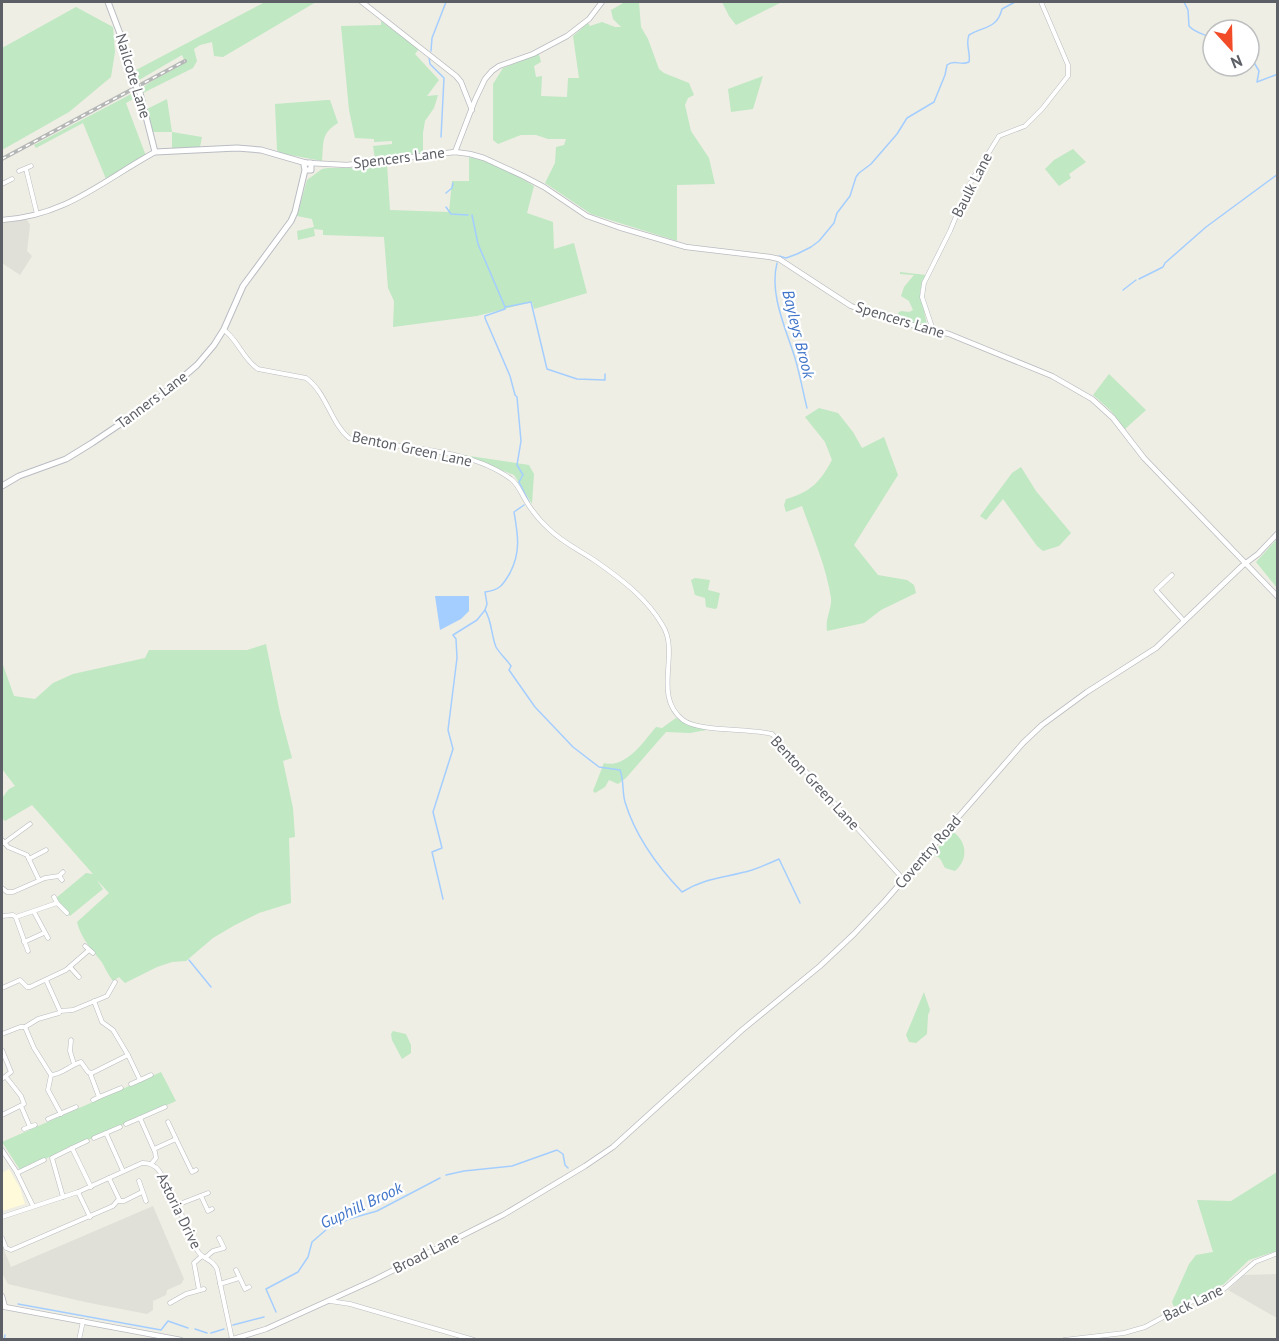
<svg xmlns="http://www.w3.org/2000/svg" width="1279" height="1341" viewBox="0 0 1279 1341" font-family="'PT Sans',sans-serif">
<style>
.commercial{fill:#fffad9}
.industrial{fill:#e0dfd8}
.green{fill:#bfe8c3}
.water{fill:#a4ceff}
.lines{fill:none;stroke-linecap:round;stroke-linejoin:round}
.stream{stroke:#a4ceff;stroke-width:1.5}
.minor-casing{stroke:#b9bbc1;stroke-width:5}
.tertiary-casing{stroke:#b9bbc1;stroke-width:6}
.secondary-casing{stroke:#b9bcc3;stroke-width:7}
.minor{stroke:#fff;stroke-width:4}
.tertiary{stroke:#fff;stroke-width:4.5}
.secondary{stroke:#fff;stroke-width:5}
.rail-casing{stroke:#b5b6b6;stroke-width:4}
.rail{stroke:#fff;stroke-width:1.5;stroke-dasharray:4.5;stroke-linecap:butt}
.secondary-bridge-casing{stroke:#b9bcc3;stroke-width:7;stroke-linecap:butt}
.secondary-bridge{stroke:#fff;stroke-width:5}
.labels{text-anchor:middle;stroke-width:4.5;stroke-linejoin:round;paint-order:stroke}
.street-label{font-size:15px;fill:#5c5f65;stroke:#fff}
.water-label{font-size:16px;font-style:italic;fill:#4075c9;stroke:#fff}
</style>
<rect width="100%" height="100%" fill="#efeee4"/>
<path class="commercial" d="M9 1169 20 1188 25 1204 2 1211V1173Z"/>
<g class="industrial">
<path d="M26 218 30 225 27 251 32 256 20 275 2 263V222Z"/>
<path d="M153 1206 184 1279 181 1284 167 1290 166 1295 153 1301V1310L147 1314 85 1302 8 1284 2 1273V1245L11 1267Z"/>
<path d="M1277 1274V1318L1228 1290 1244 1275Z"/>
</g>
<g class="green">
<path d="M265 2H316L223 57 214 56 212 42 200 45 194 49 197 61 193 68 143 93 142 88C155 77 172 72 185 62L182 55 139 80 136 79 134 74 136 70Z"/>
<path d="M625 2H639L641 27 648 39 659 69 664 73 689 83 694 95 688 98 685 105 691 131 709 158 715 184 677 185V241L591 214 545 183 555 163 556 147 564 145 566 139H548L536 135H521L498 144 493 140V84L503 68 539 54 541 62 534 66 536 77 542 76 541 96 567 97 568 78H579L573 36 588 23 590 26 602 22 615 27H621L613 19 611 10Z"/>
<path d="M722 2H782L736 25 729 16Z"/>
<path d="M76 7 113 27 115 52 111 77 69 112 2 150V48Z"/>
<path d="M381 21 419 49 415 54 439 80 427 96 438 95 434 108 425 121 423 133V153L375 159 373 146 392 144V141L374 142V139L355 138 349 110 341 26 381 25Z"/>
<path d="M763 76 753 109 731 112 728 89Z"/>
<path d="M135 92 137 97 126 103 146 156 106 179 83 123 36 148 34 145Z"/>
<path d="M167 99 172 132 202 137 200 147 172 148V132H152L145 110Z"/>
<path d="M327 100H330L338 123C320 134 324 143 322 161L280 153 277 150 275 104Z"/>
<path d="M1073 149 1086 162 1069 174 1071 178 1059 186 1045 169 1054 160Z"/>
<path d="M469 157C493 162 514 173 534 186L527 213 553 222 554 249 574 243 587 293 534 309 532 302 477 316 393 327 394 301 388 288 384 237 323 235V230L314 229 315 236 298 240 297 231 314 227 312 219 297 216 307 180 322 169 328 168H351L387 164 390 210 449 212 452 181H469Z"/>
<path d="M900 272 926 275 920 291 927 325 897 318 898 313 901 311 909 312 913 310 909 301 901 296 904 287 914 275 900 274Z"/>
<path d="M1109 374 1146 410 1125 429 1110 410 1093 395Z"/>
<path d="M819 408 838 413 853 432 862 448 884 437 898 475 854 545 878 575 907 580 914 585 916 593 881 610 864 623 827 631C825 618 832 609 831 598 827 569 812 534 802 506L786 512 784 505 786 499C811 492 820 482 832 460L825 442 805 417Z"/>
<path d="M463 455 529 465 534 474 532 504 514 475Z"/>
<path d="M1021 467 1036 491 1071 533 1059 546 1043 551 1037 546 1003 499 986 520 980 516 1012 473Z"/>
<path d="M1277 539V588L1256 562Z"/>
<path d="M695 578 710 580 708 590 720 593 717 608 715 609 706 607 705 598 695 595 691 580Z"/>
<path d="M266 644 280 713 292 758 283 761 293 808 295 837 289 838 291 903 259 913 235 925 213 938 186 961 172 962 157 967 125 983 119 977 113 981C107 974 105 966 100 960 90 947 81 938 77 922L109 893 97 880 103 889 70 916 56 898 86 873 93 874 32 805 5 821 2 818V798L9 789 15 786 2 769V662L14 696 35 699 53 683 73 674 145 658 149 650H247Z"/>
<path d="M676 718 690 726 712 729 690 733 666 732 626 778 618 784 609 780 605 787 595 793 593 791 604 763C626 769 644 741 656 727L662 728Z"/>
<path d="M952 831C967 841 969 859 955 871L945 868C941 861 941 856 932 855Z"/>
<path d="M924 992 930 1010 928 1015 927 1034 916 1043 909 1042 906 1035Z"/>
<path d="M393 1031 406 1034 411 1045V1053L402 1059 392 1040 391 1034Z"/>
<path d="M161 1072 176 1101 20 1170 2 1142Z"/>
<path d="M1277 1172V1251L1249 1260 1224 1284 1202 1296 1194 1297 1174 1307 1172 1302 1189 1264 1196 1255 1213 1252 1197 1200 1231 1201Z"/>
</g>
<path class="water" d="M435 596H469V611L461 619 440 630Z"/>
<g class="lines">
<g class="stream">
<path d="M1184 2 1188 10 1189 26C1195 33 1205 34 1213 39"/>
<path d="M431 51 432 38 446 2"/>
<path d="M1249 54 1259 71 1257 82 1278 74"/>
<path d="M429 57 430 64 444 78 441 137"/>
<path d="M446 193 452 188 453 183"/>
<path d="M446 207 451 214 468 215"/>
<path d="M472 215 478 244 505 307V309L485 316V318L510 376 515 395 517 397 521 441 517 465 523 475 519 482 529 502"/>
<path d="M779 256 786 258 797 254 811 247 819 241 834 223 837 213 850 196 856 177 859 173 871 164 897 134 907 118 934 102 945 75 947 65C954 59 961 66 969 62 971 53 965 45 969 35 984 26 997 29 1002 9L1015 2"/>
<path d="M777 263C769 294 786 329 795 358 800 375 803 392 807 408"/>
<path d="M1139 279 1163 267 1165 263 1206 227 1278 174"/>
<path d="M1123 290 1136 280"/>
<path d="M505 307 531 302 547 369 577 379 605 380V374"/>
<path d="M524 505 514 512C518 535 521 552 510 573 503 585 500 590 485 592L487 604 485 610C492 621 491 635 496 647 500 654 507 660 511 666L509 670 535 707 573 747 599 767 620 770C624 780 622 791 625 802 635 835 658 867 682 892 706 877 726 878 752 870 761 867 770 863 779 859L800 903"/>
<path d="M443 899 432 852 442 848 433 812 453 749 448 730 457 658 456 639 453 635 477 620 485 610"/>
<path d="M189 960 211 987"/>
<path d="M446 1175 464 1171 512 1166 557 1150 563 1154 565 1165 568 1168"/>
<path d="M18 1304 161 1330 168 1321 188 1328"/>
<path d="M276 1312 266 1289 298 1272 308 1257 312 1242 327 1229 349 1219 377 1211 440 1178"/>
<path d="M233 1325 264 1317"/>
<path d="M195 1329 207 1333"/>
<path d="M211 1333 224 1329"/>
<path d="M4 1340 5 1335"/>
</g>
<g class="minor-casing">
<g id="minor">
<path d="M26 169 37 214"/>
<path d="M19 171 31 166"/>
<path d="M2 184 12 179"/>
<path d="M224 330C238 340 243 359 258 369L306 378C327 393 330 422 349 438 362 443 379 443 393 445 432 450 479 455 511 479 518 484 521 493 526 501 532 511 540 521 549 529 562 542 579 550 594 560 620 578 647 598 663 626 680 654 652 696 683 720 699 732 749 728 772 734L904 880"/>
<path d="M933 330 922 297 924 283 950 231 969 185 999 136 1025 126 1042 109 1068 76V65L1041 2"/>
<path d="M1172 575 1156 590 1184 621"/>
<path d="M2 840 8 847 27 855 39 880"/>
<path d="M4 843 30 824"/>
<path d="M29 859 46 850"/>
<path d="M62 880 59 876 63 872"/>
<path d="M2 888 7 892H13L45 878 59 876"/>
<path d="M57 903 67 913"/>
<path d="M34 912 48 938"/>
<path d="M2 916 13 915 16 917 57 903 54 897"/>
<path d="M16 918 28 951"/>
<path d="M24 942 44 933"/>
<path d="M85 946 93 953"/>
<path d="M70 967 79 977"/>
<path d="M2 988 20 980 27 987H30L66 970 89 950"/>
<path d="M60 1011 73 1010 107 996 115 982"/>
<path d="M25 1027 38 1019 59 1013 60 1011 46 980"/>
<path d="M2 1034 20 1027H25L34 1048 51 1075C63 1074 70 1065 81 1062L88 1072 92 1073 128 1055 113 1030 102 1022 94 1001"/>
<path d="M71 1040 70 1051 74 1064"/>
<path d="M2 1050 11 1072 2 1079"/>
<path d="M128 1055 140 1080 151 1075"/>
<path d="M90 1073 99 1097 93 1100"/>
<path d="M51 1075 48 1090 61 1114"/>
<path d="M131 1084 140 1080"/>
<path d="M99 1097 121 1088"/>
<path d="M21 1106 30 1127"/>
<path d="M2 1115 24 1104 21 1096 6 1077"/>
<path d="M48 1119 76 1107"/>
<path d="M168 1122 176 1139"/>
<path d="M126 1124 140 1118"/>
<path d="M24 1129 35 1125"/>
<path d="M106 1133 120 1127"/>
<path d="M94 1138 106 1133 123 1171"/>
<path d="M72 1148 87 1141"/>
<path d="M154 1149 176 1139 192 1172 196 1170"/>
<path d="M2 1150 16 1171 33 1206"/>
<path d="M152 1163 156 1158 155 1152 140 1118 165 1107"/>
<path d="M17 1173 44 1160"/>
<path d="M139 1181 146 1201"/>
<path d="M78 1192 90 1217"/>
<path d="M201 1196 208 1211 212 1209"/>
<path d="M63 1197 52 1158 72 1148 91 1187"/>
<path d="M119 1201H124L142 1192"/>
<path d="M177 1205 208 1193"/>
<path d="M2 1217 78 1192 142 1163C161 1162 164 1181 170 1195 172 1200 175 1202 178 1207 184 1218 192 1246 200 1254 206 1260 213 1260 217 1269L232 1339"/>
<path d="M2 1238 6 1248 11 1250 113 1206 119 1199 109 1178"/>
<path d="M206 1257 213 1251 224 1248 219 1238"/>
<path d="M236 1270 245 1289 249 1287"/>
<path d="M220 1284 239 1278"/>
<path d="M199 1290 194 1263 202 1256"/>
<path d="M330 1301 350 1304 474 1340"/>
<path d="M170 1303 186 1294 204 1289"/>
<path d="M79 1340 83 1321"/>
<path d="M1064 1340 1124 1333 1145 1327 1191 1302 1224 1289 1255 1262 1278 1253"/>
</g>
</g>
<g class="tertiary-casing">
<g id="tertiary">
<path d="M362 2 456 76 461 82 472 110"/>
<path d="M455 152 475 100 485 79 492 71 499 66 533 54 567 36 589 19 602 2"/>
<path d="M309 163 347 165 455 152 470 154 484 158 523 176 544 187 587 216 618 227 686 247 770 257 779 259 851 306 887 319 949 334 1052 376 1092 399 1113 418 1144 458 1278 597"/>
<path d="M2 220C66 216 102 181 155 152"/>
<path d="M2 1296 5 1307"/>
<path d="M5 1307 181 1340"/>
<path d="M230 1340 266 1329 374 1280 503 1215 585 1166 613 1147 742 1030 820 966 854 934 885 901 1023 743 1042 725 1087 692 1156 648 1242 566 1258 554 1278 533"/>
</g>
</g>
<g class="secondary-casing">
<g id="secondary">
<path d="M108 2 122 39 132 78"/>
<path d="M140 93 155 152 237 148 261 150 306 163"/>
<path d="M2 486 19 476 66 459 92 443 159 398 197 365 214 345 224 329 243 286 291 221 295 212 305 170 304 165 306 163H311V170H305"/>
</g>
</g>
<use href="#minor" class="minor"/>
<use href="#tertiary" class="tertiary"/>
<use href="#secondary" class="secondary"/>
<g class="rail-casing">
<path id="rail" d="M2 159 185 61"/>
</g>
<use href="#rail" class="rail"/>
<g class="secondary-bridge-casing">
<path id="secondary-bridge" d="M132 78 140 93"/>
</g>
<use href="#secondary-bridge" class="secondary-bridge"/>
</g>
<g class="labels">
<g class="street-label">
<text transform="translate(133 76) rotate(73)" y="5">Nailcote Lane</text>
<text transform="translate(399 158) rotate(-7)" y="5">Spencers Lane</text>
<text transform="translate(972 185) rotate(-63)" y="5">Baulk Lane</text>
<text transform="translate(900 320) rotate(17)" y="5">Spencers Lane</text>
<text transform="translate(152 400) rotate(-37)" y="5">Tanners Lane</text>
<text transform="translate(412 449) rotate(12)" y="5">Benton Green Lane</text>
<text transform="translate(815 783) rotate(47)" y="5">Benton Green Lane</text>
<text transform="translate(928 852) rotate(-49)" y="5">Coventry Road</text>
<text transform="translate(179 1211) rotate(64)" y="5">Astoria Drive</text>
<text transform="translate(426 1253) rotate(-27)" y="5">Broad Lane</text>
<text transform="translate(1193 1303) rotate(-26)" y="5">Back Lane</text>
</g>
<g class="water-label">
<text transform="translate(799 334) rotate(76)" y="6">Bayleys Brook</text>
<text transform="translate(361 1205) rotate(-25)" y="6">Guphill Brook</text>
</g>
</g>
<rect width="1279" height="1341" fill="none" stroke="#5c5f65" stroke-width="6"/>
<g transform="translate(1231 48) rotate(158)"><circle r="28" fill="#ffffff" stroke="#bebfc1" stroke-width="1.5"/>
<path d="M0-4.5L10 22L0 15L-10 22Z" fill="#f24b27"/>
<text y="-9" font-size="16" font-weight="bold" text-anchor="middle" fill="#5c5f65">N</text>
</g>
</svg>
